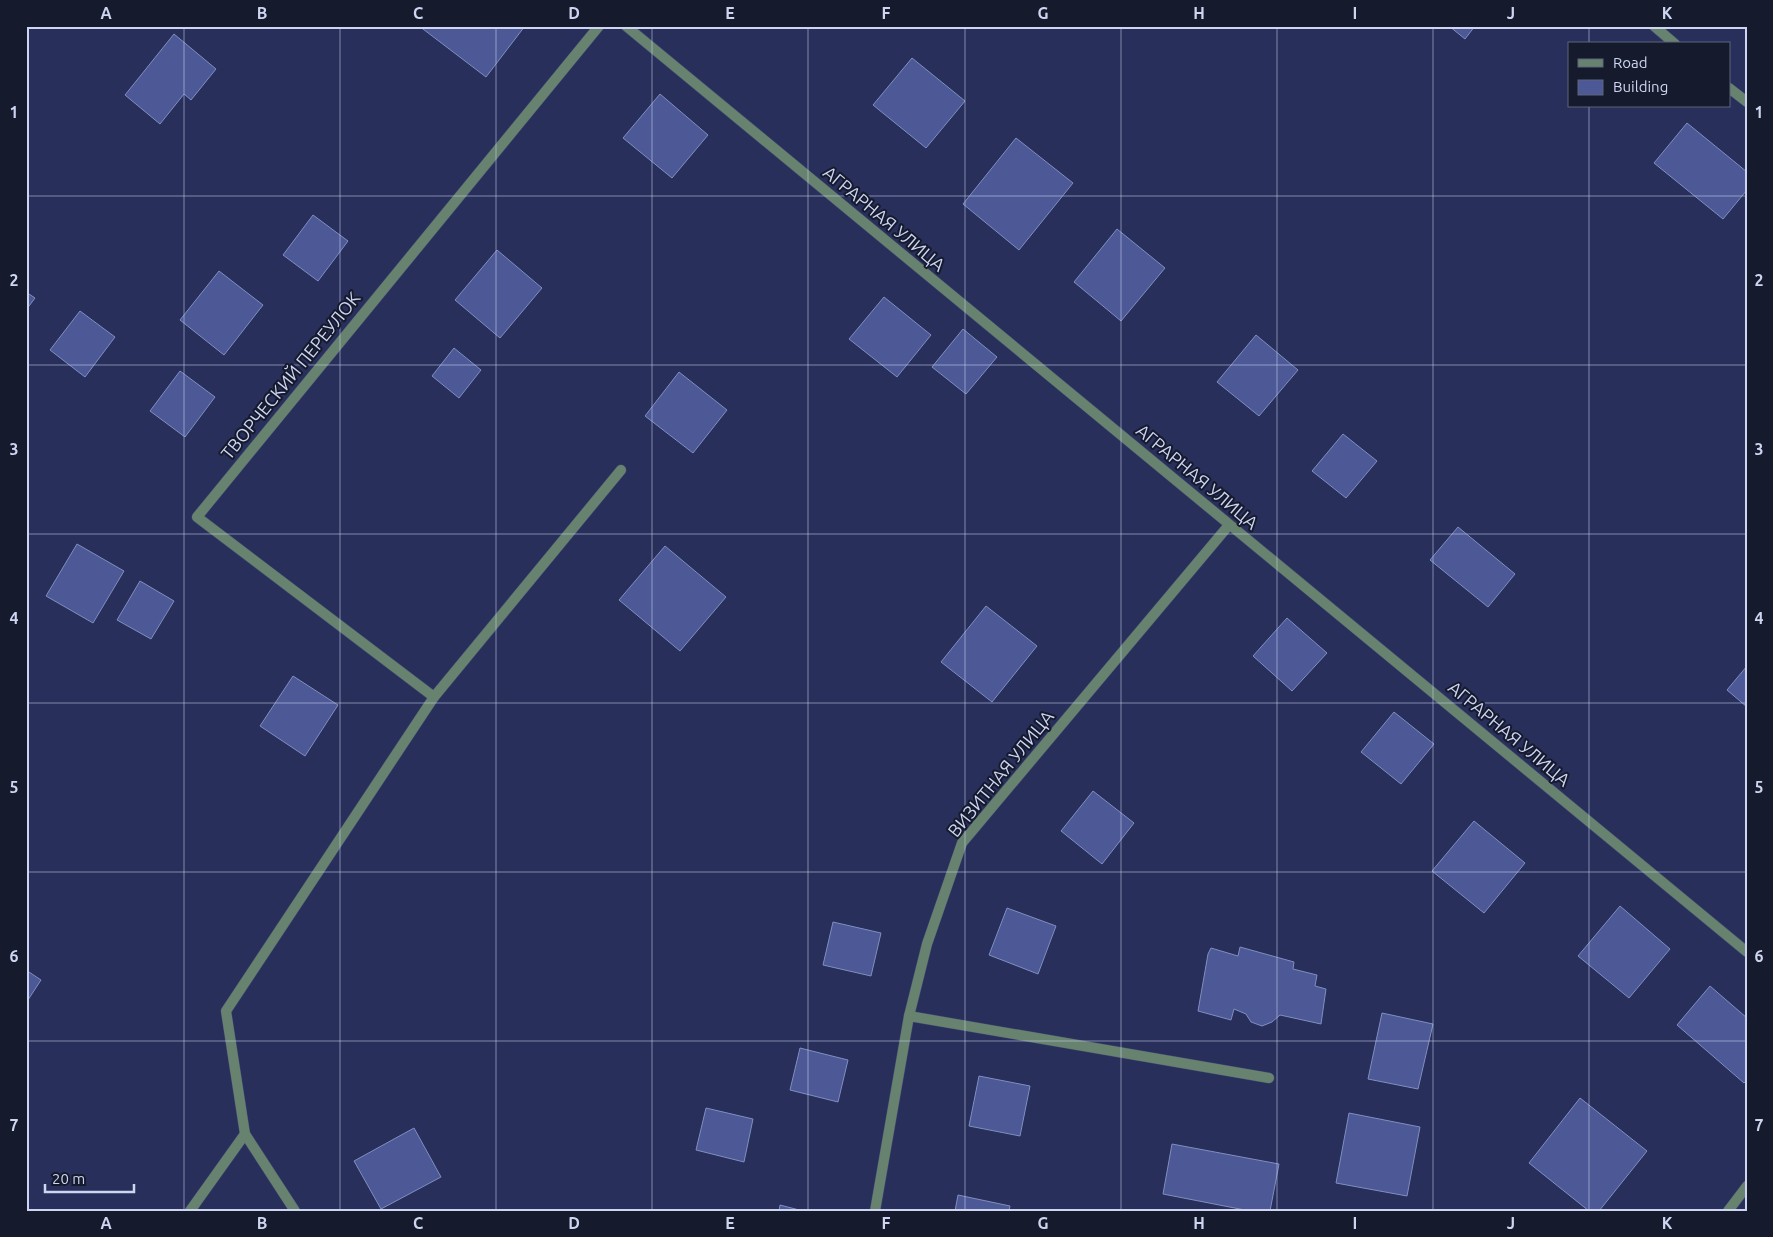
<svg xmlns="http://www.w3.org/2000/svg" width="1773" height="1237" viewBox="0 0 1773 1237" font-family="Ubuntu,sans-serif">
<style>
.building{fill:#4d5997;stroke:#818ec0}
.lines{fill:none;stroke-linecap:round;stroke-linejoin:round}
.minor-casing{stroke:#424a72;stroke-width:11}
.minor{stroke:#67836f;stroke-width:10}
.grid{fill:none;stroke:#ced5f1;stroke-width:1;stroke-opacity:0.55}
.labels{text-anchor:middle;stroke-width:4;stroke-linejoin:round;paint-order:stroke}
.street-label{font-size:18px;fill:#ced5f1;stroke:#151a2d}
.neatline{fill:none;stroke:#ced5f1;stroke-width:2}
.grid-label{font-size:16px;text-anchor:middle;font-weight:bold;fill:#ced5f1}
</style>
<rect width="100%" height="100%" fill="#272f5a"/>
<g class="building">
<path d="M419 26H525L486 77Z"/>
<path d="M1449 26H1475L1465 39Z"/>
<path d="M174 34 216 69 191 100 184 94 160 124 125 95Z"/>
<path d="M912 58 965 101 926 148 873 105Z"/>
<path d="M660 94 708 135 672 178 623 138Z"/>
<path d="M1687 123 1747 172V190L1723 219 1654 163Z"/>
<path d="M1016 138 1073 183 1019 250 963 204Z"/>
<path d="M313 215 348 241 318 281 283 255Z"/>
<path d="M1117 229 1165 268 1121 321 1074 282Z"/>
<path d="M497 250 542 288 500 338 455 300Z"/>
<path d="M219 271 263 305 224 355 180 320Z"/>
<path d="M26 292 35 298 26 310Z"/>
<path d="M884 297 931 335 897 377 849 339Z"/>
<path d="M80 311 115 337 85 377 50 350Z"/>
<path d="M963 329 997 357 966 394 932 367Z"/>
<path d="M1256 335 1298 370 1259 416 1217 382Z"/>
<path d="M454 348 481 370 459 398 432 376Z"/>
<path d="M180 371 215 397 185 437 150 411Z"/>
<path d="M679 372 727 410 693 453 645 416Z"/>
<path d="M1343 434 1377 461 1346 498 1312 471Z"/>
<path d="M1458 527 1515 574 1488 607 1430 560Z"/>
<path d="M77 544 124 571 93 623 46 596Z"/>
<path d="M665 546 726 597 680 651 619 600Z"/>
<path d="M140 581 174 601 151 639 117 620Z"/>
<path d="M986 606 1037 646 992 702 941 662Z"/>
<path d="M1287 618 1327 653 1292 691 1253 656Z"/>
<path d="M1747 666V707L1727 690Z"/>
<path d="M293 676 338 705 305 756 260 726Z"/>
<path d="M1394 712 1434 744 1401 784 1361 752Z"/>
<path d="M1093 791 1134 823 1102 864 1061 831Z"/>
<path d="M1474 821 1525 863 1484 913 1432 871Z"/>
<path d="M1620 906 1670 949 1629 998 1578 956Z"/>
<path d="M1007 908 1056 926 1038 974 989 955Z"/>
<path d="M833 922 881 933 871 976 823 965Z"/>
<path d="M1240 947 1294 962 1293 969 1317 975 1315 986 1326 989 1321 1024 1280 1015 1272 1022 1262 1026 1251 1022 1246 1014 1234 1009 1231 1020 1198 1011 1208 954 1211 948 1238 956Z"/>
<path d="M26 970 41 980 26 1003Z"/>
<path d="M1710 986 1747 1018V1080L1744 1083 1677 1025Z"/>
<path d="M1382 1013 1433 1024 1418 1089 1368 1079Z"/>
<path d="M800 1048 848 1060 838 1102 790 1090Z"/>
<path d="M979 1076 1030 1086 1020 1136 969 1126Z"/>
<path d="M1580 1098 1647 1151 1599 1211H1589L1529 1163Z"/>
<path d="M706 1108 753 1119 744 1162 696 1150Z"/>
<path d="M1349 1113 1420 1127 1407 1196 1336 1183Z"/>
<path d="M414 1128 441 1177 381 1209 354 1161Z"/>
<path d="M1172 1144 1279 1164 1270 1211H1250L1163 1194Z"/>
<path d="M958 1195 1010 1206 1009 1211H955Z"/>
<path d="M780 1205 803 1211H779Z"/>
</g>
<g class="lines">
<g class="minor-casing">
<g id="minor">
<path d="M626 26 1747 952"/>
<path d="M1654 26 1675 44"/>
<path d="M1729 88 1747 102"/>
<path d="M434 697 197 517 599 26"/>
<path d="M909 1016 1269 1078"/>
<path d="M245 1134 295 1211"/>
<path d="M190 1211 245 1134 226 1011 434 697 621 470"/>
<path d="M875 1211 909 1016 927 944 962 843 1229 525"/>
<path d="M1728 1211 1747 1186"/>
</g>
</g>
<use href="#minor" class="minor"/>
</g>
<path class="grid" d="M184 26V1211M340 26V1211M496 26V1211M652 26V1211M808 26V1211M965 26V1211M1121 26V1211M1277 26V1211M1433 26V1211M1589 26V44M1589 106V1211M26 196H1747M26 365H1747M26 534H1747M26 703H1747M26 872H1747M26 1041H1747"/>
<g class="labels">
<g class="street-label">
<text transform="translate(884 219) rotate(40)" y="6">АГРАРНАЯ УЛИЦА</text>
<text transform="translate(291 376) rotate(-51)" y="6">ТВОРЧЕСКИЙ ПЕРЕУЛОК</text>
<text transform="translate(1197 477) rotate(40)" y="6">АГРАРНАЯ УЛИЦА</text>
<text transform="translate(1509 734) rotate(40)" y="6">АГРАРНАЯ УЛИЦА</text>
<text transform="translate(1001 774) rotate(-51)" y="6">ВИЗИТНАЯ УЛИЦА</text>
</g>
</g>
<rect width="1773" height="1237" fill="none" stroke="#151a2d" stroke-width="55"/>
<rect x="1568" y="42" width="162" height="65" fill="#151a2d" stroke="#5f657b"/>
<rect x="1578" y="59" width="25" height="8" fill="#67836f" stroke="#5f657b"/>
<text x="1613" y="68" font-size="15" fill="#ced5f1">Road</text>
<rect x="1578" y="80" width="25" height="15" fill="#4d5997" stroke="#5f657b"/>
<text x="1613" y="92" font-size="15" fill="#ced5f1">Building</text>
<path d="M45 1184v8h89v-8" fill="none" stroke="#ced5f1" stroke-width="2.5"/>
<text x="52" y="1184" font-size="15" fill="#ced5f1" stroke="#151a2d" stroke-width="4" paint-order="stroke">20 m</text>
<rect x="28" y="28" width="1718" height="1182" class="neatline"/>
<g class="grid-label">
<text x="106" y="19">A</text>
<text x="262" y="19">B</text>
<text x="418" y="19">C</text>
<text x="574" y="19">D</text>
<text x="730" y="19">E</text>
<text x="886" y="19">F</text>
<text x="1043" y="19">G</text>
<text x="1199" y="19">H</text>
<text x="1355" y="19">I</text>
<text x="1511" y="19">J</text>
<text x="1667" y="19">K</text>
<text x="14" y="118">1</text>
<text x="1759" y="118">1</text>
<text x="14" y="286">2</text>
<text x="1759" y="286">2</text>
<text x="14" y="455">3</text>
<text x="1759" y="455">3</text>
<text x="14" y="624">4</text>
<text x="1759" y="624">4</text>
<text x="14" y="793">5</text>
<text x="1759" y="793">5</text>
<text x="14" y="962">6</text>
<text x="1759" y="962">6</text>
<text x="14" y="1131">7</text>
<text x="1759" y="1131">7</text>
<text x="106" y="1229">A</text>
<text x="262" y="1229">B</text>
<text x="418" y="1229">C</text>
<text x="574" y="1229">D</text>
<text x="730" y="1229">E</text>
<text x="886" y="1229">F</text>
<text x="1043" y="1229">G</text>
<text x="1199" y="1229">H</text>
<text x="1355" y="1229">I</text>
<text x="1511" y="1229">J</text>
<text x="1667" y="1229">K</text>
</g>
</svg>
